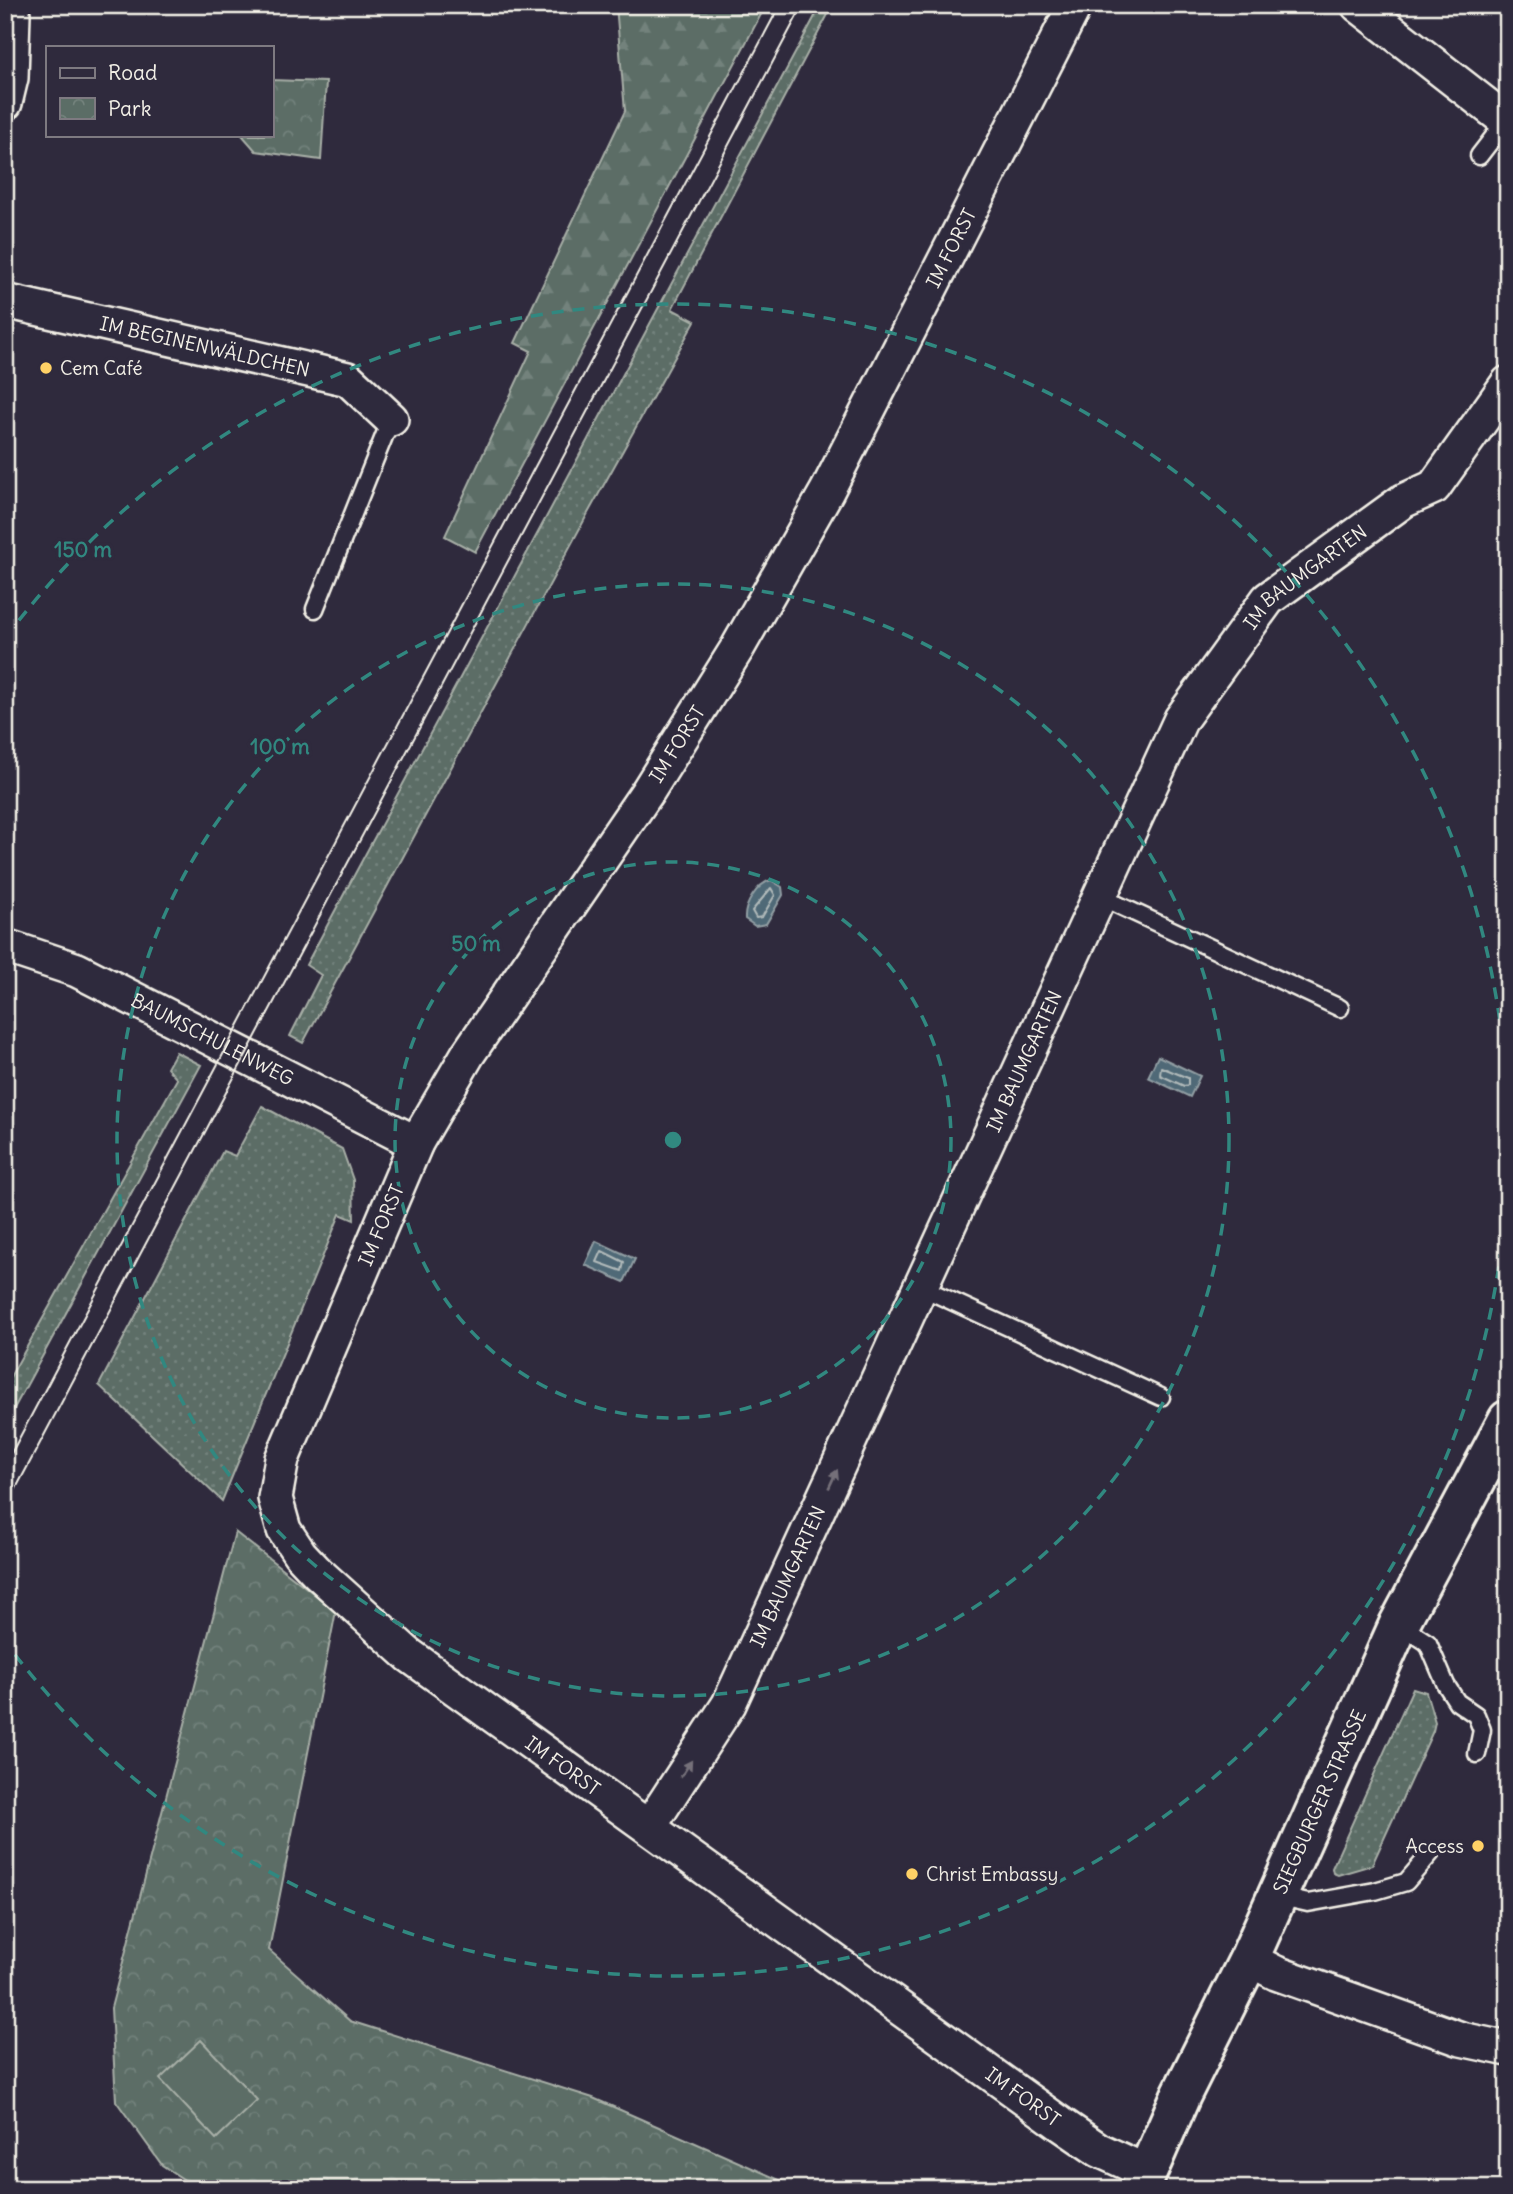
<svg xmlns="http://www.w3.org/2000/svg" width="1513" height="2194" viewBox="0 0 1513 2194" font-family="Delius,sans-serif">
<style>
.grass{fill:url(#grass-dots);stroke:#a8afa7;stroke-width:2}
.forest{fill:url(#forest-firs);stroke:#a8afa7;stroke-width:2}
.park{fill:url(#park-crowns);stroke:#a8afa7;stroke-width:2}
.pitch{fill:#5b6d66;stroke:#a8afa7;stroke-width:2}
.water{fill:#506977;stroke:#929fa4;stroke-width:2}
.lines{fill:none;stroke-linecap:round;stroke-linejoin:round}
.shore{stroke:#b2bbbb;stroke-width:2}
.lane-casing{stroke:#f4f1e8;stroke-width:21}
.street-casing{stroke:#f4f1e8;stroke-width:38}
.secondary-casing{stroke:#f4f1e8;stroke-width:44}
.lane{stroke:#2f2a3d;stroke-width:16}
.street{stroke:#2f2a3d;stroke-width:33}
.secondary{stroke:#2f2a3d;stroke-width:38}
.tram{stroke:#f4f1e8;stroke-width:2}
.oneway{fill:#747079}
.ring{fill:none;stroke:#318880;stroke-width:3.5;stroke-dasharray:12 9}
.poi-dot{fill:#ffd166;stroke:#2f2a3d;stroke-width:2.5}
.labels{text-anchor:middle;stroke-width:7;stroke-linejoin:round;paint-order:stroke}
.street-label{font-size:19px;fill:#f4f1e8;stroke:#2f2a3d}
.poi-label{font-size:19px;fill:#f4f1e8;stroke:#2f2a3d;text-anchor:start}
.centre{fill:#318880;stroke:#2f2a3d;stroke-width:3.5}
.ring-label{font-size:21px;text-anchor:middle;font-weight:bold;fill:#318880;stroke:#2f2a3d;stroke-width:7;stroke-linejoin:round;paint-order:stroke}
</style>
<defs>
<pattern id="grass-dots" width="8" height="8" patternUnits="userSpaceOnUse" patternTransform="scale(1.75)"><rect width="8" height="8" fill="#5b6d66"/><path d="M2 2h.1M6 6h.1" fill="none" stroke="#73827c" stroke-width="1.8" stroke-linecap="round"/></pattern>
<pattern id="forest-firs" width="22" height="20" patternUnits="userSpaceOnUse" patternTransform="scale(1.75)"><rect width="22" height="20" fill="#5b6d66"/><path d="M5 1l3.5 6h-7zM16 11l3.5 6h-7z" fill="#73827c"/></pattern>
<pattern id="park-crowns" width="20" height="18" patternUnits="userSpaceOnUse" patternTransform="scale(1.75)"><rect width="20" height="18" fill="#5b6d66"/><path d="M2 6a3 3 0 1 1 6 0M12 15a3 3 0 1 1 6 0" fill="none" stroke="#73827c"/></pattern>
</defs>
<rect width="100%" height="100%" fill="#2f2a3d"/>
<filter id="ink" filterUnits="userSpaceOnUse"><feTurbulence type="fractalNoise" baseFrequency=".0143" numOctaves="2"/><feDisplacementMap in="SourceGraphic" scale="14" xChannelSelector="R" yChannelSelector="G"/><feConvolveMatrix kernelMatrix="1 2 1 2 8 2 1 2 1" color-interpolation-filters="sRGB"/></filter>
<g filter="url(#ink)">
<g class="grass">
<path d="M821 5H833L672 309 695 321 587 515 303 1043 290 1036 321 975 306 965Z"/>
<path d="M176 1052 201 1065 5 1425V1386L177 1079 167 1068Z"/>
<path d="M262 1106 342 1149 353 1180 354 1220 340 1214 222 1501 99 1385 223 1151 235 1156Z"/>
<path d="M1413 1688 1426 1692 1435 1722 1433 1731 1372 1865 1338 1875 1333 1873 1332 1868Z"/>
</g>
<path class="forest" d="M616 5H766L475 552 445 536 531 351 515 343 625 111Z"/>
<g class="park">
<path d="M271 80 326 82 321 160 256 151 242 135H271Z"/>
<path d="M235 1532 336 1611 269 1950 350 2021 593 2098 800 2189H198L162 2165 116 2101 111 2008Z"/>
</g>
<path class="pitch" d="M201 2040 257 2100 216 2139 160 2079Z"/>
<g class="water">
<path d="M771 880 782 887 783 895 766 924 755 926 745 919C744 905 757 884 771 880Z"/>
<path d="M1158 1056 1200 1076 1190 1097 1148 1077Z"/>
<path d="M596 1241 635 1259 624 1282 585 1265Z"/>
</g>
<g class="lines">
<g class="shore">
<path d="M771 888 775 895 762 917 756 918 752 911Z"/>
<path d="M1161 1067 1188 1078V1085L1184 1086 1160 1075Z"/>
<path d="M602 1251 624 1262 622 1271 597 1262Z"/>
</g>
<g class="lane-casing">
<g id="lane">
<path d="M1479 156 1506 121"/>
<path d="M315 609 391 419"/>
<path d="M1101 897 1340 1008"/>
<path d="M921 1287 1161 1397"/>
<path d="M1399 1624 1428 1643 1446 1685 1457 1702 1476 1715 1482 1730 1477 1754"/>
<path d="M1277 1896 1308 1903 1375 1891 1406 1882 1431 1853"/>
</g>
</g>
<g class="street-casing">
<g id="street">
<path id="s1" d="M1075 5 827 491 738 647 648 791 468 1054 416 1143 282 1459 275 1498 284 1530 300 1554 317 1572 409 1655 1061 2124 1099 2150 1147 2172"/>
<path d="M1358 5 1508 122"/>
<path d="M5 103 11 78 13 14 10 5"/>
<path id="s2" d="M5 301 348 379 391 419"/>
<path id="s3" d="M5 946 77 970 416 1143"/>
<path id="s4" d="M649 1827 729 1704 1181 719 1268 599 1403 501 1434 487 1508 383"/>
<path d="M1249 1959 1276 1973 1461 2039 1508 2049"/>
</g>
</g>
<g class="secondary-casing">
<g id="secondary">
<path id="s5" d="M1140 2189 1181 2095 1249 1959 1399 1624 1508 1420"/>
</g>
</g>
<use href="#lane" class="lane"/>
<use href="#street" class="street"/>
<use href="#secondary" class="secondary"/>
<g class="tram">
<path d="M5 1465 780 5"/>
<path d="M5 1509 803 5"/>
</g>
</g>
<defs><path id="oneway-solid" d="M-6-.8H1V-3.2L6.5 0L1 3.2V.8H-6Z" transform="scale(1.75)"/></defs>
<g class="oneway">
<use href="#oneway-solid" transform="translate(833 1479) rotate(-65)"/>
<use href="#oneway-solid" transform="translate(686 1769) rotate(-57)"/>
</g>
</g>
<g class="ring">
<circle cx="673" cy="1140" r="278"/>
<circle cx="673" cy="1140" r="556"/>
<path d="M1508 1162A835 835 0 0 1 6 1643M6 637A835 835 0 0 1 1508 1118"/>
</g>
<g class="poi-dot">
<circle cx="46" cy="368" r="7"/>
<circle cx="1478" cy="1846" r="7"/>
<circle cx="912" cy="1874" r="7"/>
</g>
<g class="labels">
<g class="street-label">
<text transform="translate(951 248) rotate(-63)" y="7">IM FORST</text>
<text dy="7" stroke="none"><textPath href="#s2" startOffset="205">IM BEGINENWÄLDCHEN</textPath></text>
<text dy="7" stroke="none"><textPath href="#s4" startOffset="1421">IM BAUMGARTEN</textPath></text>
<text transform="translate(677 744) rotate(-58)" y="7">IM FORST</text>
<text dy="7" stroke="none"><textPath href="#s3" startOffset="228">BAUMSCHULENWEG</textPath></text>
<text dy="7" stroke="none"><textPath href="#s4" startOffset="854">IM BAUMGARTEN</textPath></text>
<text transform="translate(381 1225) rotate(-67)" y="7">IM FORST</text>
<text dy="7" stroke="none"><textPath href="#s4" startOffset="287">IM BAUMGARTEN</textPath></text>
<text dy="7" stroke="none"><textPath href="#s1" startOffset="2100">IM FORST</textPath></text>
<text dy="7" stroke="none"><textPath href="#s5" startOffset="427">SIEGBURGER STRASSE</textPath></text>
<text dy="7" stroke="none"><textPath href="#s1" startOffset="2667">IM FORST</textPath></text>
</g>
<g class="poi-label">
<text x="60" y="375">Cem Café</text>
<text x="1464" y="1853" text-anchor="end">Access</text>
<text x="926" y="1881">Christ Embassy</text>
</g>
</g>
<circle cx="673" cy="1140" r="10" class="centre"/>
<g class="ring-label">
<text x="83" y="557">150 m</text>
<text x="280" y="754">100 m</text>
<text x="476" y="951">50 m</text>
</g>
<rect width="1513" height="2194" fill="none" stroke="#2f2a3d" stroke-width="28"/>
<rect x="14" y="14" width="1485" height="2166" fill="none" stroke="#f4f1e8" stroke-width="2.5" filter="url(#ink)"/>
<rect x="46" y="46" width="228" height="91" fill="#2f2a3d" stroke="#7e7a81" stroke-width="2"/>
<rect x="60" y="68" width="35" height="10" fill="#2f2a3d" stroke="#7e7a81" stroke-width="2"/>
<text x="108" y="80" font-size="21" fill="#f4f1e8">Road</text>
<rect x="60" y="98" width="35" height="21" fill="url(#park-crowns)" stroke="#7e7a81" stroke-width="2"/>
<text x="108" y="116" font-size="21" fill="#f4f1e8">Park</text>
</svg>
